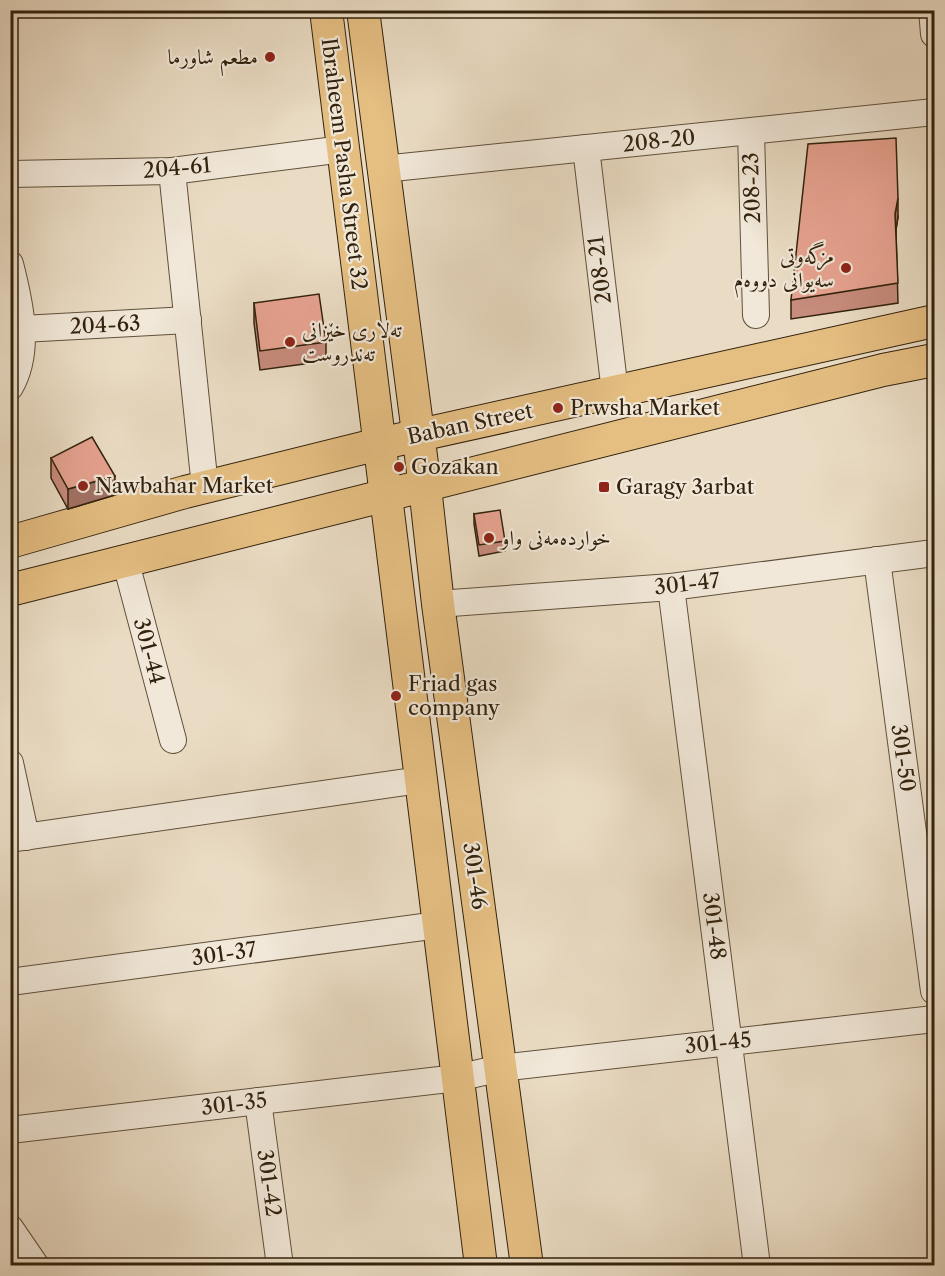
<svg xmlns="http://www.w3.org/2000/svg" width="945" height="1276" viewBox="0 0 945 1276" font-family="'Libre Caslon Text',Amiri,serif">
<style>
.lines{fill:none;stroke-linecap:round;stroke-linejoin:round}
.minor-casing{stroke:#60503b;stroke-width:28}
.major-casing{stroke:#32220d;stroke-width:34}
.minor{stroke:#f1e8d9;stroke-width:26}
.major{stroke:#e5be82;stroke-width:32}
.wall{fill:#c78c7d;stroke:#32220d;stroke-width:1.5}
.shaded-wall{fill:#a27266;stroke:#32220d;stroke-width:1.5}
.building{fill:#e7a391;stroke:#32220d;stroke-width:1.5}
.poi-dot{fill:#8f2418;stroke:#f1e8d9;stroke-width:2}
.labels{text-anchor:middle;stroke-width:4.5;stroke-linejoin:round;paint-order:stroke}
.poi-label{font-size:21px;fill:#32220d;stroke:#f1e8d9;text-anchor:start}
.street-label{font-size:21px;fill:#32220d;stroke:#f1e8d9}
</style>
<rect width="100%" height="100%" fill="#eadcc4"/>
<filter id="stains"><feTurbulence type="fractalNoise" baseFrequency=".00333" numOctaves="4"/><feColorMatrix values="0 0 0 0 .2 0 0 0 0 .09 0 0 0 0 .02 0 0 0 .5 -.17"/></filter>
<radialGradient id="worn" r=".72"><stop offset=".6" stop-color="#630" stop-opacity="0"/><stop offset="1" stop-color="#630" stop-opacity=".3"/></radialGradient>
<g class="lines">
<g class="minor-casing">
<g id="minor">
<path d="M932 10 934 34"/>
<path d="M751 132 756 315"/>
<path d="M586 148 615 392"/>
<path d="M383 169 934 112"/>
<path d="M172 171 205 487"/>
<path d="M10 174 172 171 343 149"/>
<path d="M10 264C20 303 31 351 10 387"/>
<path d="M22 329 188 320"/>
<path d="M877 560 934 991"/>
<path d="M126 563 173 740"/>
<path d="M671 587 757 1266"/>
<path d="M438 604 671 587 934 553"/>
<path d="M10 763 26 837"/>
<path d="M10 839 420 780"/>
<path d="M10 982 438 925"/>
<path d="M258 1101 280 1266"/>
<path d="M10 1130 457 1078 501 1068 934 1019"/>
<path d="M10 1228 36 1266"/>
</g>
</g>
<g class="major-casing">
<g id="major">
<path d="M326 10 481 1266"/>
<path d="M363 10 425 487 438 604 527 1266"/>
<path d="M10 542 185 492 379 444 934 321"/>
<path d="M10 590 883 370 934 360"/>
</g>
</g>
<use href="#minor" class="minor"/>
<use href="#major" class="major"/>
</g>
<g class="wall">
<path d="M898 217 896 230 898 303 791 319V300Z"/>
<path d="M254 303 326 342V361L260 370 254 323Z"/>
<path d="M51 458 115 495 68 509 51 478Z"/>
<path d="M474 514 505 541V551L479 556 474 524Z"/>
</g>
<g class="shaded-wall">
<path d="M898 198V217L895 234V214Z"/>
<path d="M115 476V495L68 509V489Z"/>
</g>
<g class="building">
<path d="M896 138 898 198 895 214 898 283 791 300 808 144Z"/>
<path d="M319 294 326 342 260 351 254 303Z"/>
<path d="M92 437 115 476 68 489 51 458Z"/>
<path d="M500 510 505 541 479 545 474 514Z"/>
</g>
<g class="poi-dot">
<circle cx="270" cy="57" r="6"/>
<circle cx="846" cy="268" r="6"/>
<circle cx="290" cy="342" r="6"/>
<circle cx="558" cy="408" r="6"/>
<circle cx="399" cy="467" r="6"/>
<circle cx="83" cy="486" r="6"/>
<rect x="598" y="481" width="12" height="12" rx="3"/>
<circle cx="489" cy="538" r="6"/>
<circle cx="396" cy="696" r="6"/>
</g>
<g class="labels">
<g class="poi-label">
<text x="258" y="64" text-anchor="end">مطعم شاورما</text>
<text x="834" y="263" text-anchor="end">مزگەوتی<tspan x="834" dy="24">سەیوانی دووەم</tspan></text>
<text x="302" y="337">تەلاری خێزانی<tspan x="302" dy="24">تەندروست</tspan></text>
<text x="570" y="415">Prwsha Market</text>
<text x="411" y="474">Gozakan</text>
<text x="95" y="493">Nawbahar Market</text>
<text x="616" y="494">Garagy 3arbat</text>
<text x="501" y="545">خواردەمەنی واو</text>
<text x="408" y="691">Friad gas<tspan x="408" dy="24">company</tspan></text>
</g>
<g class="street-label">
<text transform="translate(659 141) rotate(-6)" y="7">208-20</text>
<text transform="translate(344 164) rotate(83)" y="7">Ibraheem Pasha Street 32</text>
<text transform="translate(177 168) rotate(-5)" y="7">204-61</text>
<text transform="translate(752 188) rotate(-92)" y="7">208-23</text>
<text transform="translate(600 270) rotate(-97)" y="7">208-21</text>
<text transform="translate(105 325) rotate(-3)" y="7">204-63</text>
<text transform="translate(470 424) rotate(-12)" y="7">Baban Street</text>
<text transform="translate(687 584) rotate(-6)" y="7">301-47</text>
<text transform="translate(149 651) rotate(75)" y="7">301-44</text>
<text transform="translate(903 758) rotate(82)" y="7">301-50</text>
<text transform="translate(475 876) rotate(82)" y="7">301-46</text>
<text transform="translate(714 926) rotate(83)" y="7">301-48</text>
<text transform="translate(224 954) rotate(-8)" y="7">301-37</text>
<text transform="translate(718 1043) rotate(-6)" y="7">301-45</text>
<text transform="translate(234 1104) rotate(-7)" y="7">301-35</text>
<text transform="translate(269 1183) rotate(82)" y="7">301-42</text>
</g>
</g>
<rect width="945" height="1276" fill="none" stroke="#eadcc4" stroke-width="36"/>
<rect x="12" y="12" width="921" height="1252" fill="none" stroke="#32220d" stroke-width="3"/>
<rect x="18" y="18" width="909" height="1240" fill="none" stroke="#32220d" stroke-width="1.5"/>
<rect width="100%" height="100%" filter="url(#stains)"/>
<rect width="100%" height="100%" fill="url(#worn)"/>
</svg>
